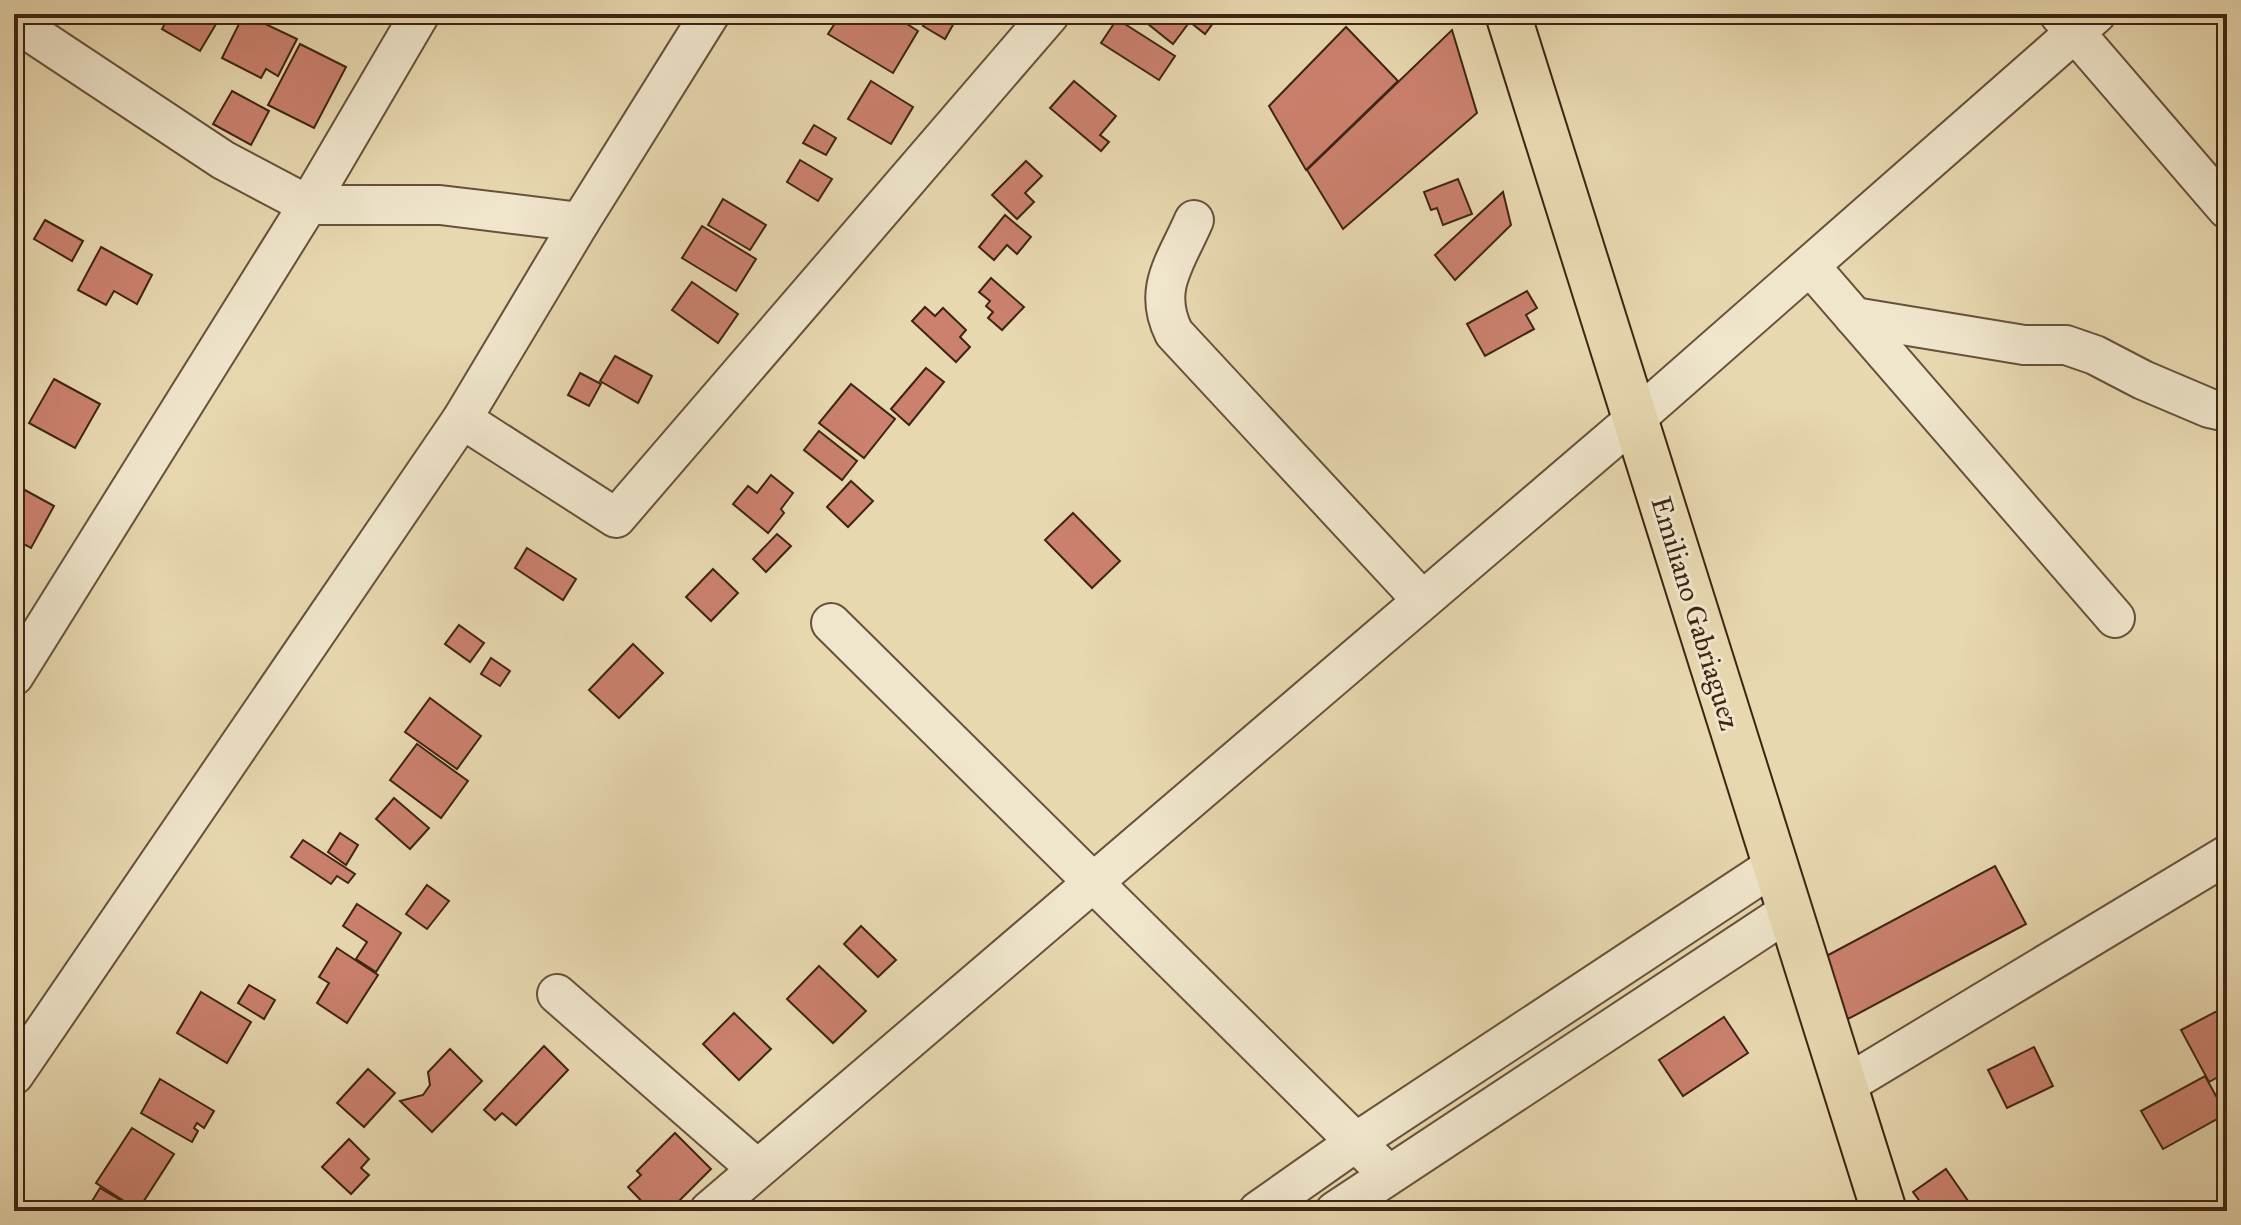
<svg xmlns="http://www.w3.org/2000/svg" width="2241" height="1225" viewBox="0 0 2241 1225" font-family="'IM FELL Great Primer',serif">
<style>
.building{fill:#cb816e;stroke:#3e2413;stroke-width:2}
.lines{fill:none;stroke-linecap:round;stroke-linejoin:round}
.minor-casing{stroke:#68513a;stroke-width:42}
.major-casing{stroke:#3e2413;stroke-width:48}
.minor{stroke:#f0e6cc;stroke-width:38}
.major{stroke:#e8d8b0;stroke-width:44}
.labels{text-anchor:middle;stroke-width:6;stroke-linejoin:round;paint-order:stroke}
.street-label{font-size:28px;fill:#3e2413;stroke:#f0e6cc}
</style>
<rect width="100%" height="100%" fill="#e8d8b0"/>
<filter id="stains"><feTurbulence type="fractalNoise" baseFrequency=".0025" numOctaves="4"/><feColorMatrix values="0 0 0 0 .2 0 0 0 0 .09 0 0 0 0 .02 0 0 0 .5 -.17"/></filter>
<radialGradient id="worn" r=".72"><stop offset=".6" stop-color="#630" stop-opacity="0"/><stop offset="1" stop-color="#630" stop-opacity=".3"/></radialGradient>
<g class="building">
<path d="M170 14H222L200 51 162 29Z"/>
<path d="M244 14 297 39 278 76 266 69 261 78 222 58Z"/>
<path d="M841 14H891L918 31 893 73 828 34Z"/>
<path d="M931 14H959L945 39 923 26Z"/>
<path d="M1147 14H1175L1188 24 1173 44 1143 20Z"/>
<path d="M1188 14H1218L1219 15 1205 34 1185 18Z"/>
<path d="M1117 19 1175 56 1159 80 1101 43Z"/>
<path d="M1346 27 1398 81 1306 170 1269 106Z"/>
<path d="M1452 30 1477 113 1343 229 1307 170Z"/>
<path d="M300 44 346 67 314 128 268 105Z"/>
<path d="M871 81 913 107 891 144 848 119Z"/>
<path d="M1074 81 1116 116 1100 135 1109 142 1101 151 1050 108Z"/>
<path d="M232 91 269 111 251 145 213 124Z"/>
<path d="M814 125 836 138 826 155 803 143Z"/>
<path d="M800 160 832 179 818 201 787 182Z"/>
<path d="M1026 161 1042 176 1025 193 1034 202 1017 219 992 195Z"/>
<path d="M1458 179 1472 214 1443 225 1437 208 1431 210 1424 192Z"/>
<path d="M1503 192 1511 225 1455 280 1435 255Z"/>
<path d="M723 199 766 225 750 250 708 225Z"/>
<path d="M1005 215 1031 237 1017 254 1007 245 994 260 979 247Z"/>
<path d="M45 220 83 241 72 261 34 239Z"/>
<path d="M702 226 756 259 736 291 682 258Z"/>
<path d="M101 247 152 275 137 304 114 291 106 305 78 290Z"/>
<path d="M991 278 1024 307 1002 330 988 318 993 312 986 306 990 301 979 292Z"/>
<path d="M692 282 738 314 718 343 672 310Z"/>
<path d="M1527 291 1537 308 1526 315 1534 329 1485 356 1467 324Z"/>
<path d="M925 307 935 316 943 308 966 330 960 337 970 347 956 362 912 321Z"/>
<path d="M615 356 652 376 638 403 600 381Z"/>
<path d="M926 368 944 382 909 425 891 409Z"/>
<path d="M580 373 601 384 589 406 568 395Z"/>
<path d="M54 379 100 404 75 448 29 423Z"/>
<path d="M851 384 895 419 864 458 819 423Z"/>
<path d="M819 431 857 461 842 480 804 450Z"/>
<path d="M771 475 793 493 781 509 784 513 768 533 733 504 748 486 757 493Z"/>
<path d="M851 481 873 501 848 527 827 507Z"/>
<path d="M14 484 54 506 31 548 14 539Z"/>
<path d="M1073 513 1120 561 1092 588 1045 540Z"/>
<path d="M777 534 791 546 766 572 753 559Z"/>
<path d="M527 548 576 579 563 600 515 568Z"/>
<path d="M713 569 738 593 711 621 686 597Z"/>
<path d="M459 625 484 643 470 662 445 644Z"/>
<path d="M633 644 663 673 619 718 589 690Z"/>
<path d="M491 658 510 671 500 686 481 674Z"/>
<path d="M430 698 481 736 457 769 405 732Z"/>
<path d="M417 744 468 781 441 818 390 780Z"/>
<path d="M394 798 429 828 410 849 376 819Z"/>
<path d="M340 833 358 845 346 865 328 852Z"/>
<path d="M303 840 355 874 348 883 337 876 331 884 291 857Z"/>
<path d="M1995 866 2026 924 1848 1019 1817 961Z"/>
<path d="M427 885 449 901 427 929 406 914Z"/>
<path d="M357 904 401 933 376 972 356 959 367 942 343 926Z"/>
<path d="M861 926 896 960 878 977 844 944Z"/>
<path d="M337 948 378 975 347 1023 317 1003 329 983 319 977Z"/>
<path d="M819 966 866 1011 833 1043 787 999Z"/>
<path d="M249 985 275 1000 264 1019 238 1003Z"/>
<path d="M201 992 251 1022 227 1063 177 1033Z"/>
<path d="M2219 1010 2227 1025V1072L2209 1082 2181 1030Z"/>
<path d="M734 1013 771 1049 739 1080 703 1044Z"/>
<path d="M1724 1017 1748 1053 1683 1096 1659 1060Z"/>
<path d="M544 1046 568 1070 516 1125 502 1113 495 1120 484 1110Z"/>
<path d="M2034 1047 2053 1086 2007 1108 1988 1070Z"/>
<path d="M450 1049 482 1081 432 1132 400 1101 423 1095 430 1085 428 1072Z"/>
<path d="M368 1069 395 1093 364 1127 337 1103Z"/>
<path d="M2205 1076 2226 1114 2163 1149 2141 1111Z"/>
<path d="M160 1079 214 1111 204 1128 197 1123 194 1128 198 1131 192 1142 141 1113Z"/>
<path d="M132 1128 174 1154 138 1210 96 1183Z"/>
<path d="M675 1133 711 1169 669 1211 662 1206 657 1211H651L628 1187 641 1175 637 1171Z"/>
<path d="M349 1139 369 1159 361 1168 369 1175 351 1194 322 1167Z"/>
<path d="M1946 1169 1975 1211H1927L1913 1192Z"/>
<path d="M100 1188 139 1211H86Z"/>
</g>
<g class="lines">
<g class="minor-casing">
<g id="minor">
<path d="M20 14 24 28 223 160 308 205H440L580 222"/>
<path d="M2059 14 2227 209"/>
<path d="M1194 220C1176 262 1152 289 1174 333L1422 600"/>
<path d="M1810 266 2115 618"/>
<path d="M1854 317 2024 345H2066L2095 355 2143 380 2209 408 2227 412"/>
<path d="M462 419 616 518 1050 14"/>
<path d="M831 623 1388 1174"/>
<path d="M14 676 308 205 420 14"/>
<path d="M557 994 756 1168"/>
<path d="M14 1075 462 419 580 222 710 14"/>
<path d="M1844 1086 2227 855"/>
<path d="M709 1211 1635 419 2096 14"/>
<path d="M1258 1211 1356 1142 1775 865"/>
<path d="M1335 1211 1789 911"/>
</g>
</g>
<g class="major-casing">
<path id="major" d="M1508 14 1884 1211"/>
</g>
<use href="#minor" class="minor"/>
<use href="#major" class="major"/>
</g>
<g class="labels">
<g class="street-label">
<text transform="translate(1696 613) rotate(73)" y="10">Emiliano Gabriaguez</text>
</g>
</g>
<rect width="2241" height="1225" fill="none" stroke="#e8d8b0" stroke-width="48"/>
<rect x="16" y="16" width="2209" height="1193" fill="none" stroke="#3e2413" stroke-width="4"/>
<rect x="24" y="24" width="2193" height="1177" fill="none" stroke="#3e2413" stroke-width="2"/>
<rect width="100%" height="100%" filter="url(#stains)"/>
<rect width="100%" height="100%" fill="url(#worn)"/>
</svg>
